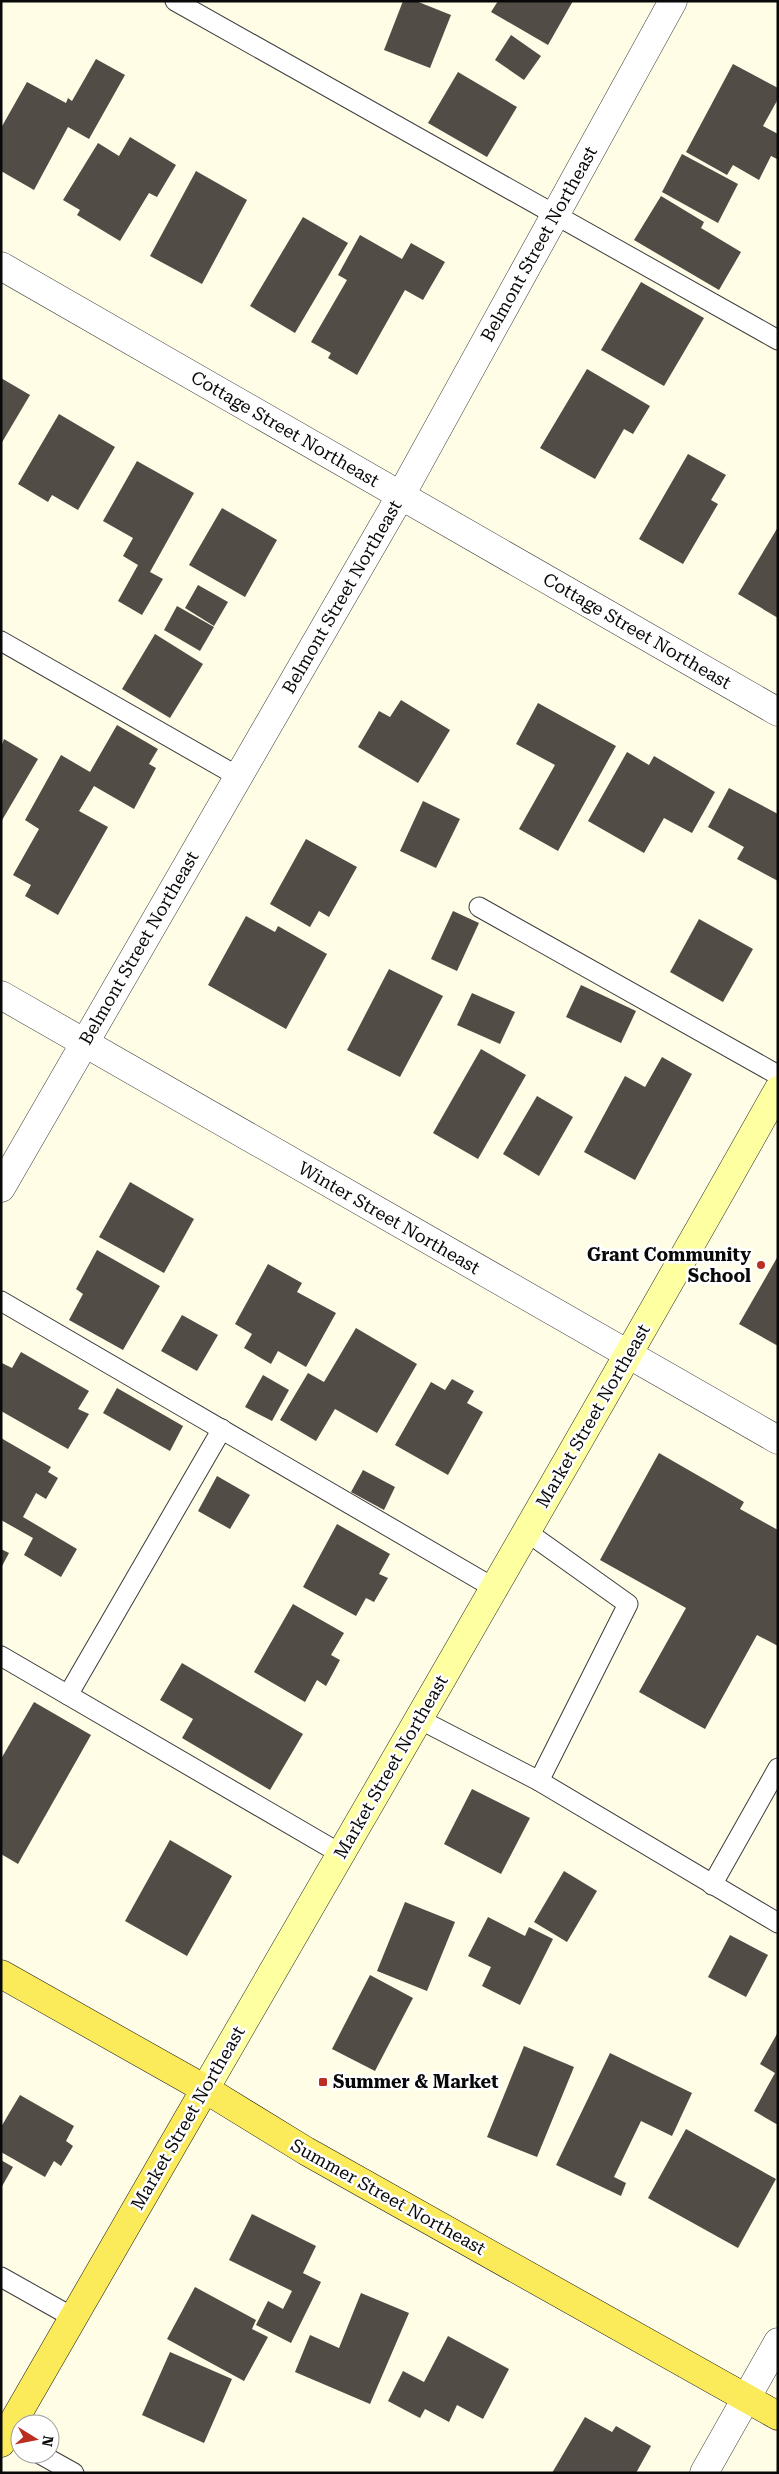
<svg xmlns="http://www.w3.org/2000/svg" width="779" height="2474" viewBox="0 0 779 2474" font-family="'Roboto Serif',serif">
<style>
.building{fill:#524c46}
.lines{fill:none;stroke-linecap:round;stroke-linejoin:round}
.service-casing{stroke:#3c3c3c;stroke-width:21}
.minor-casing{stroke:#3c3c3c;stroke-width:29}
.secondary-casing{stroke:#2b2b2b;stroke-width:29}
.primary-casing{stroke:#1a1a1a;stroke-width:29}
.service{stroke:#fff;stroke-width:19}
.minor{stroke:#fff;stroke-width:28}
.secondary{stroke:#fdffa1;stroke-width:28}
.primary{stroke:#fbea5a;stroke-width:28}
.poi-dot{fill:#ba2f21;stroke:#fff;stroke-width:2}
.labels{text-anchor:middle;stroke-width:5;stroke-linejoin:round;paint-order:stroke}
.street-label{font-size:18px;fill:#090909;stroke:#fff}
.poi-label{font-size:18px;font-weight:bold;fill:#090909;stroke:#fff;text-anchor:end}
</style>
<rect width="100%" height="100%" fill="#fffde6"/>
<g class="building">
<path d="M403 1H416L451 15 430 68 384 50Z"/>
<path d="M498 1H573L548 45 491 12Z"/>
<path d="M511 35 541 56 524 80 495 60Z"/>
<path d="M96 59 125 75 89 139 68 127 34 190 1 171V128L27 82 66 103 68 98 72 101Z"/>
<path d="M733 64 778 88V99L763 126 778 134V157L777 159 771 156 759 180 733 165 727 175 686 152Z"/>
<path d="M458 72 517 107 487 157 428 123Z"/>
<path d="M130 137 176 165 157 197 149 193 120 241 77 215 80 210 63 200 98 143 119 156Z"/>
<path d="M682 154 738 184 718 223 662 192Z"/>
<path d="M196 171 247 200 202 284 150 256Z"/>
<path d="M661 196 704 222 701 228 741 252 719 290 634 240Z"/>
<path d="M303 217 348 243 295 333 250 306Z"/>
<path d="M360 235 402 259 411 243 445 262 423 300 405 290 357 375 328 358 331 353 311 342 347 280 338 275Z"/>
<path d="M641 282 704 318 664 386 601 350Z"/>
<path d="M587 369 650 406 633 434 624 429 595 479 540 448Z"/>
<path d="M1 378 30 395 1 444Z"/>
<path d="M59 414 115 447 78 510 52 495 48 502 18 484Z"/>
<path d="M688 454 726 475 711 500 718 504 683 564 639 539Z"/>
<path d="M137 461 194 493 150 572 163 579 142 615 118 601 138 565 123 556 133 538 103 521Z"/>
<path d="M222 508 277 540 245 597 189 565Z"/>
<path d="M778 527V618L738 594Z"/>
<path d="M198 585 228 602 214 626 185 608Z"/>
<path d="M177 606 214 627 200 651 164 630Z"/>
<path d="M155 634 203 664 170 718 122 689Z"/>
<path d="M401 700 450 730 418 783 358 747 379 711 390 717Z"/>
<path d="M538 703 616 746 558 851 519 829 555 765 516 744Z"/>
<path d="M117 725 158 749 149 764 156 768 134 809 94 786 79 811 108 827 58 915 25 896 31 885 13 875 39 829 25 820 61 755 90 772Z"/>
<path d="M4 739 38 759 1 822V747Z"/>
<path d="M627 752 649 765 654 756 715 792 692 833 664 818 644 853 588 821Z"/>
<path d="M729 788 778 814V881L737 859 744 847 708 827Z"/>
<path d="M423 801 460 819 436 868 400 851Z"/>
<path d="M306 839 357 867 329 917 319 911 310 927 270 904Z"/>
<path d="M453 911 479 923 457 971 431 959Z"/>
<path d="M246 916 275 932 278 926 327 954 286 1029 208 985Z"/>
<path d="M699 919 753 949 723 1002 670 972Z"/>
<path d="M389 969 443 996 400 1077 347 1050Z"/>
<path d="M581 985 636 1011 621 1043 566 1017Z"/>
<path d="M472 993 515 1012 500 1044 457 1025Z"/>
<path d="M481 1049 526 1075 478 1159 433 1133Z"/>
<path d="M662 1057 692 1074 635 1180 584 1152 625 1076 645 1087Z"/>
<path d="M537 1096 573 1117 539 1176 503 1154Z"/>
<path d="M130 1182 194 1219 164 1273 99 1237Z"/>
<path d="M97 1250 160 1286 123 1350 69 1320 83 1294 76 1289Z"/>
<path d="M778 1256V1346L739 1324Z"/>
<path d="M268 1264 302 1283 297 1292 336 1313 306 1367 278 1351 271 1364 244 1348 252 1334 235 1324Z"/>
<path d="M182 1315 218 1335 197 1371 161 1351Z"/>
<path d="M356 1328 417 1364 377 1433 335 1409 316 1441 280 1420 308 1373 324 1382Z"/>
<path d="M21 1352 89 1391 78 1409 89 1414 68 1449 1 1411V1365L2 1363 12 1368Z"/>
<path d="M263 1375 289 1390 272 1421 245 1407Z"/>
<path d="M452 1379 474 1391 467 1403 483 1412 448 1475 395 1445 431 1382 445 1390Z"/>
<path d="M117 1388 183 1426 170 1451 103 1413Z"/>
<path d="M1 1438 51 1467 48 1472 58 1478 46 1499 36 1493 23 1517 77 1549 61 1577 24 1555 33 1538 1 1520Z"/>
<path d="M659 1453 744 1502 740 1509 778 1530V1646L757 1635 705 1729 639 1692 686 1608 600 1560Z"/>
<path d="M363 1470 395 1487 384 1510 351 1492Z"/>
<path d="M217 1476 250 1495 230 1529 198 1511Z"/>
<path d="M337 1524 390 1554 379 1574 388 1578 374 1602 366 1598 356 1616 303 1587Z"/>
<path d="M1 1549 9 1553 1 1568Z"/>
<path d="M293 1604 344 1633 331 1655 340 1660 326 1686 317 1680 305 1702 254 1672Z"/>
<path d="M182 1663 303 1734 270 1790 182 1738 193 1719 160 1700Z"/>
<path d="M34 1702 91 1735 18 1864 1 1854V1759Z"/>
<path d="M472 1789 530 1818 501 1874 444 1844Z"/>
<path d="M170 1840 232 1876 187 1956 125 1921Z"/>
<path d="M564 1871 597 1891 567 1942 534 1922Z"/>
<path d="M405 1902 455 1922 427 1991 377 1971Z"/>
<path d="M488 1917 525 1936 529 1927 553 1939 520 2005 482 1986 491 1967 468 1956Z"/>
<path d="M730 1935 768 1955 746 1997 708 1977Z"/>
<path d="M370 1975 413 1998 375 2071 332 2049Z"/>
<path d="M778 2032V2125L754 2111 775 2073 760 2064Z"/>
<path d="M524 2046 574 2067 537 2157 487 2137Z"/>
<path d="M610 2053 692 2093 672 2136 641 2121 614 2177 626 2183 621 2196 556 2165Z"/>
<path d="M20 2095 74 2126 66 2141 73 2146 61 2166 54 2161 45 2177 1 2152V2127Z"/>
<path d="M686 2129 776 2179 738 2248 648 2198Z"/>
<path d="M1 2160 13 2167 1 2188Z"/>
<path d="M252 2214 316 2246 303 2273 321 2282 291 2343 256 2325 268 2301 283 2309 292 2291 229 2260Z"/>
<path d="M195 2287 256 2320 252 2329 268 2337 244 2381 167 2339Z"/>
<path d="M361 2293 409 2313 370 2404 295 2372 310 2335 339 2348Z"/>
<path d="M448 2336 509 2369 483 2419 457 2405 449 2422 425 2409 420 2418 388 2401 403 2371 424 2382Z"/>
<path d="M170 2352 232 2379 204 2443 142 2415Z"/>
<path d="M585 2417 612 2432 616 2426 651 2446 636 2473H552Z"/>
</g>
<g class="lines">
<g class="service-casing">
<g id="service">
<path d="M175 1 778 340"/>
<path d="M1 641 239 777"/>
<path d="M479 907 778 1075"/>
<path d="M1 1301 494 1588"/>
<path d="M527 1532 628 1604 539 1781"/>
<path d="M1 1656 341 1854"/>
<path d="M68 1695 222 1429"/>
<path d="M419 1719 539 1781 778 1923"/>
<path d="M712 1885 778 1768"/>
<path d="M1 2277 74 2318"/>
<path d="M40 2454 74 2473"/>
</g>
</g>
<g class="minor-casing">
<g id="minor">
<path d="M1 266 778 712"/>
<path d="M1 995 778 1440"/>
<path d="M1 1188 401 495 673 1"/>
<path d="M704 2473 778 2342"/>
</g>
</g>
<g class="secondary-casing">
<path id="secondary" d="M205 2089C397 1756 590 1425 778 1090"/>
</g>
<g class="primary-casing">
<g id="primary">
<path d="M1 1974 205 2089 306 2151 778 2416"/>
<path d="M1 2443 205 2089"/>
</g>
</g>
<use href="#service" class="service"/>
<use href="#minor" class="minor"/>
<use href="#secondary" class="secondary"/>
<use href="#primary" class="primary"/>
</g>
<g class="poi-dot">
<circle cx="761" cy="1265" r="5"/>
<rect x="318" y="2077" width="10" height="10" rx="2.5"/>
</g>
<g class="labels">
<g class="street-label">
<text transform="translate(539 244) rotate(-61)" y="6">Belmont Street Northeast</text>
<text transform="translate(285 429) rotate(30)" y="6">Cottage Street Northeast</text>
<text transform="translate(342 597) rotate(-60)" y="6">Belmont Street Northeast</text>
<text transform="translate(637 631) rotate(30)" y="6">Cottage Street Northeast</text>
<text transform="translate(139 948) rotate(-60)" y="6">Belmont Street Northeast</text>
<text transform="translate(389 1218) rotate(30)" y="6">Winter Street Northeast</text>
<text transform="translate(593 1416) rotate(-60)" y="6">Market Street Northeast</text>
<text transform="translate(391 1767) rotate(-60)" y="6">Market Street Northeast</text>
<text transform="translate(188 2118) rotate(-60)" y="6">Market Street Northeast</text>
<text transform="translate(388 2197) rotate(29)" y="6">Summer Street Northeast</text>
</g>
<g class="poi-label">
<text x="751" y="1261">Grant Community<tspan x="751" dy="21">School</tspan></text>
<text x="333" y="2088" text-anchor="start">Summer &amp; Market</text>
</g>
</g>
<rect width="779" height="2474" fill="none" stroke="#090909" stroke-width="5"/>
<g transform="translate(35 2439) rotate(100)"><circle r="24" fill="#ffffff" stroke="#9d9d9d"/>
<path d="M0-4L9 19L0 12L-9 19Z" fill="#ba2f21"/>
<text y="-8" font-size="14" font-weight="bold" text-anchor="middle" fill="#090909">N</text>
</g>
</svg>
